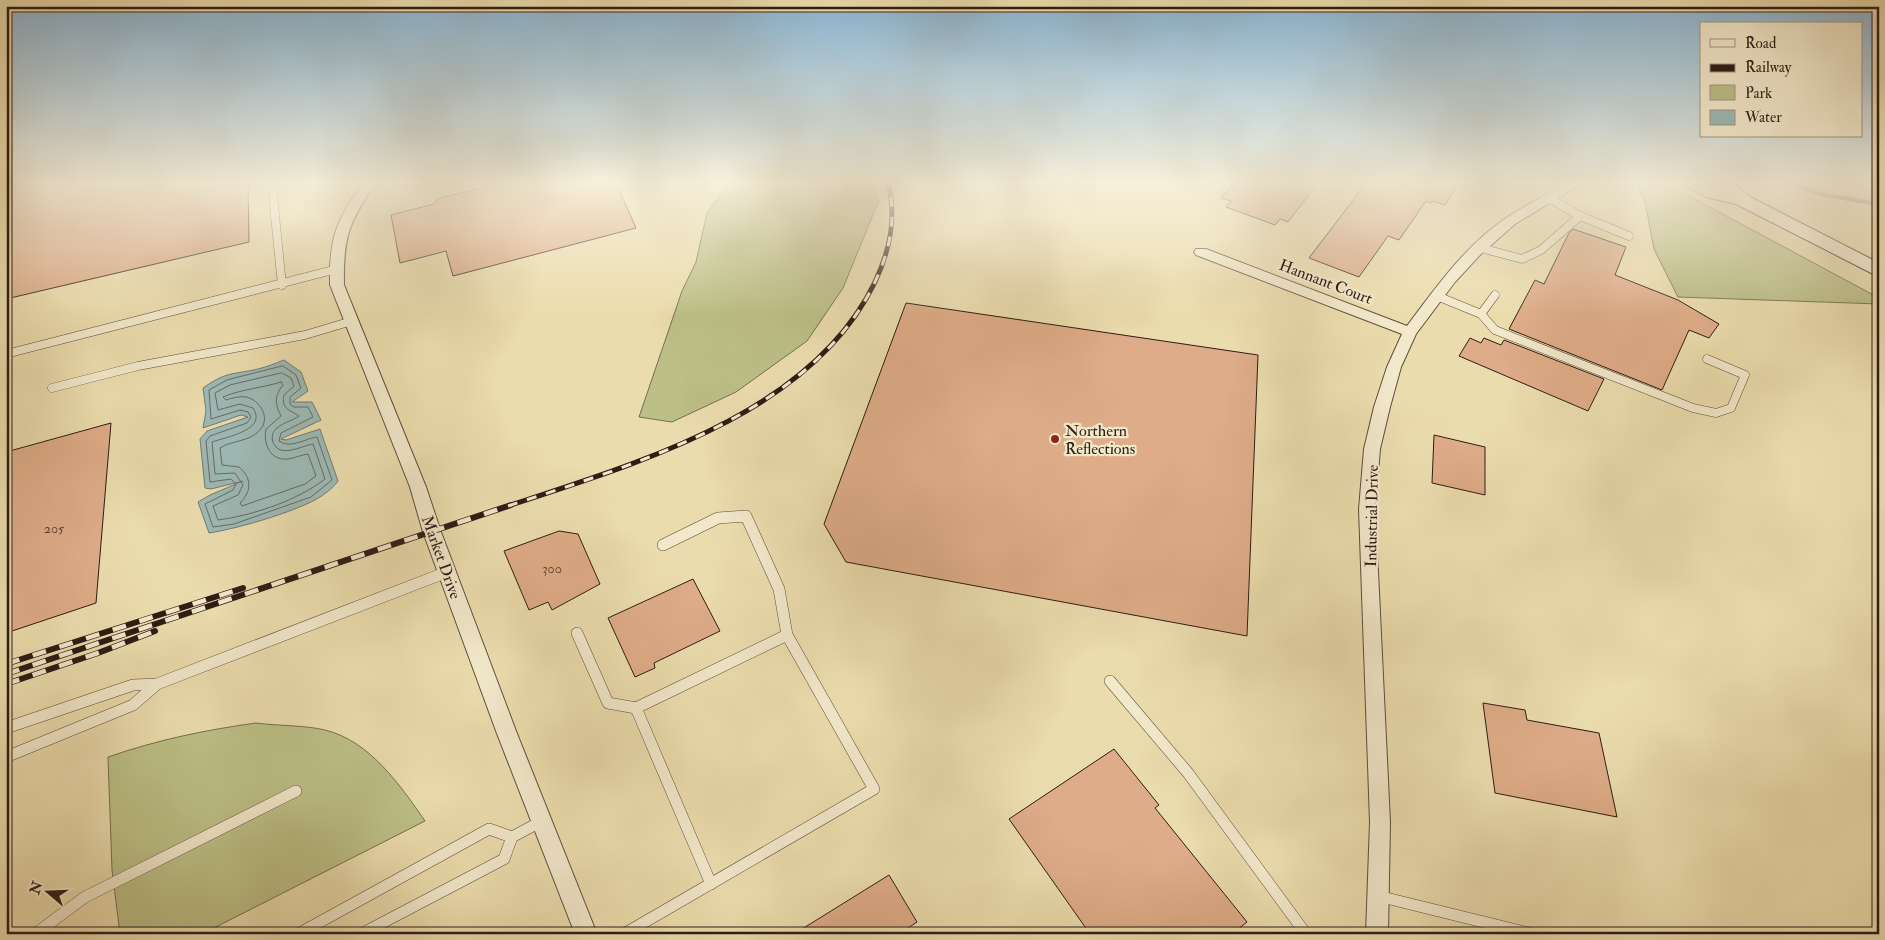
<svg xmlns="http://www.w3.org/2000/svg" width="1885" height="940" viewBox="0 0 1885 940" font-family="'IM FELL Double Pica',serif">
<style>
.green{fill:#bcbf86;stroke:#756e4e}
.water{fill:#9db9b5;stroke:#717a75}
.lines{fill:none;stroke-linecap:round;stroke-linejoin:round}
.shore{stroke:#666a65;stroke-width:1}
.stream{stroke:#717a75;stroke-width:4.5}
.building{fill:#deac88;stroke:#2e1c15}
.lane-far1-casing{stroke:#5d4c3b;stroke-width:9}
.lane-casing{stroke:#5d4c3b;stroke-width:12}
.street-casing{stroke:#5d4c3b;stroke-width:2}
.secondary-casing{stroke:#2e1c15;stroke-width:2}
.lane-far1{stroke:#f2e8ca;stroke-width:8}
.lane{stroke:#f2e8ca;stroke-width:11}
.street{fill:#f2e8ca;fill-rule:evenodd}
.secondary{fill:#f2e8ca;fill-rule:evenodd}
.rail-far1-casing{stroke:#2e1c15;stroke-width:5}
.rail-casing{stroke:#2e1c15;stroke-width:6}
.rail-far1{stroke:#f2e8ca;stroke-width:3;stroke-dasharray:10;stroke-linecap:butt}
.rail{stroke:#f2e8ca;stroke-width:4.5;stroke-dasharray:14;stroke-linecap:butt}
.poi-dot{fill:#8f2418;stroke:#f2e8ca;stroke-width:2}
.labels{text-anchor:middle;stroke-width:4.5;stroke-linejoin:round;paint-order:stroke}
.number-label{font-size:14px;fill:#5a4032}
.street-label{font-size:16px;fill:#2e1c15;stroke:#f2e8ca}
.poi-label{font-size:16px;fill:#2e1c15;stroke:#f2e8ca;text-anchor:start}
</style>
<rect width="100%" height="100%" fill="#ebdcad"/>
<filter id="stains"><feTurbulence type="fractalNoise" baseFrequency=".004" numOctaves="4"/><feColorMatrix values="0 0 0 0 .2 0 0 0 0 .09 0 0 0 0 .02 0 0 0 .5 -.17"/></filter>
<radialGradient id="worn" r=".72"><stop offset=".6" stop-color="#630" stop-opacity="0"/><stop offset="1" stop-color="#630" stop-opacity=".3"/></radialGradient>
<g class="green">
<path d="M730 183H871L879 200 843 288 807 341 736 392 672 422 639 417 682 291 696 262 707 213Z"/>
<path d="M1637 183H1665L1879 298V304L1678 297 1654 249 1645 202Z"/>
<path d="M256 723C278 726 304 725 325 730 370 741 400 785 425 821L202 934H120L112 870 108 757C157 740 205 730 256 723Z"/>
</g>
<path class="water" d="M284 360 301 372 308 391 292 402H312L321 420 281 439 286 440 320 429 338 481C335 485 331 489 327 492 308 509 236 529 209 533L198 502 210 495 243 481 211 489 205 488 200 439 207 431 248 417 241 415 203 428 206 411 203 388C227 371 232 375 258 369 267 367 276 363 284 360Z"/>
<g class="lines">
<g class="shore">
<path d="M283 366 296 375 301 388 290 397V404L294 407H308L313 417 281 433 279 441C291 449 304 439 317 437L332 480 311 497 234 524 213 527 205 504 233 490 236 484 231 479 210 482 206 441 210 436 247 423 251 417 248 412 240 410 211 419 209 390 227 380Z"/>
<path d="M282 373 291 378 294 386 284 395C281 409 290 410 299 416 292 421 284 422 277 428 273 431 271 437 273 442 279 459 301 446 313 444L325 479C296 501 254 515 218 520L213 506 238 495 243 485 235 473 215 474 212 442C226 437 268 430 253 408L240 404 218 410 215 393 230 385Z"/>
<path d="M281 382 283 385C274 396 275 404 281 416L266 429C263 444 270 461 288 459 295 458 301 455 308 454L316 476 305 484 242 506 240 503C252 491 252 478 239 467L222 465 220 448C232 440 250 442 260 430 271 418 260 400 246 397 239 396 232 398 226 400L223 397C242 389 262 388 281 382Z"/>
</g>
<path class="stream" d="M1791 183 1820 194 1879 204"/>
</g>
<g class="building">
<path d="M6 183H248L249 242 6 299Z"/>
<path d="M501 183H616L636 228 453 276 446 251 400 263 391 215 434 204 437 199Z"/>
<path d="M1234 183H1318L1288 222 1280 219 1275 225 1226 207 1231 201 1221 198Z"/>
<path d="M1366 183H1458L1445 205 1432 201 1431 203 1426 201 1399 240 1388 236 1359 277 1309 258Z"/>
<path d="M1573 229 1626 247 1615 275 1678 300 1719 324 1709 338 1689 330 1662 390 1509 329 1535 280 1544 284 1569 233Z"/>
<path d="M906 303 1258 355 1247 636 846 562 824 524Z"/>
<path d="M1470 338 1481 343 1484 338 1501 345 1504 340 1604 379 1588 411 1459 356Z"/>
<path d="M111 423 96 603 6 633V452Z"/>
<path d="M1434 435 1485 447V495L1432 483Z"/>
<path d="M559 531 578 534 600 584 552 610 548 602 529 610 504 551Z"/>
<path d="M693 579 720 631 654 663 655 668 635 677 608 618Z"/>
<path d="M1483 703 1525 710 1527 720 1599 733 1617 817 1495 793Z"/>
<path d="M1114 749 1159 805 1155 808 1247 922 1232 934H1090L1009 819Z"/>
<path d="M889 875 917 922 899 934H794Z"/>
</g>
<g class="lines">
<g class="lane-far1-casing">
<g id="lane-far1">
<path d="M1580 216 1629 236"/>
<path d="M1481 248 1522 259 1541 250 1580 216 1549 198"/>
<path d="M282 285 272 186 284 183"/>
<path d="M1437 296 1481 314 1495 330 1693 408 1716 413 1731 408 1745 375 1707 359"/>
<path d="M1481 314 1495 295"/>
<path d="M6 354 337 269"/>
<path d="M52 388 138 366 305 335 352 321"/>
</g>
</g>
<g class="lane-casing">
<g id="lane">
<path d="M577 633 608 703 636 708"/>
<path d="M1110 681 1188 773 1306 934"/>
<path d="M6 728 133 685 157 684 447 572"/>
<path d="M6 757 133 705 157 684"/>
<path d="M711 884 636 708 787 635"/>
<path d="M1378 896 1532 934"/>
<path d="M35 934 85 897 296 791"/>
<path d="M298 934 489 829 512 837"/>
<path d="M361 934 504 859 512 837 542 821"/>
<path d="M624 934 874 789 787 635 779 589 746 516 718 518 663 545"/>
</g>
</g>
<g class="street-casing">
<g id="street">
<path d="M363 183H376C349 222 343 237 344 285L426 487 441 532 516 731 597 934H575L496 731 423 532 410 487 330 285C329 238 336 221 363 183Z"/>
<path d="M1567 183H1583L1515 224 1480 255 1455 282 1416 334 1401 367 1390 407 1380 449 1375 509 1390 822 1388 934H1366L1370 822 1359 509 1364 449 1374 407 1387 367 1402 334 1196 255 1194 252 1196 249H1206L1407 326C1436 287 1466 245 1506 218 1526 205 1547 194 1567 183Z"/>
</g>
</g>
<g class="secondary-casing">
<path id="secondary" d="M1685 183H1708L1715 187 1712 183H1733L1750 197 1879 263V277L1736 204 1706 197 1688 187Z"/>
</g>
<use href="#lane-far1" class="lane-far1"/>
<use href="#lane" class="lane"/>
<use href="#street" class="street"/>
<use href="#secondary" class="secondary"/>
<g class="rail-far1-casing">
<path id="rail-far1" d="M508 506C635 464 812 414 875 282 890 250 897 218 888 183"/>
</g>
<g class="rail-casing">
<g id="rail">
<path d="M6 664 243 588"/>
<path d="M6 674 511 505"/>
<path d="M6 684 98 653 155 631"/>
</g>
</g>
<use href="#rail-far1" class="rail-far1"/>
<use href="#rail" class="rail"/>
</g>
<linearGradient id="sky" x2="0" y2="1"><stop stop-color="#8ab6d4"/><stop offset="0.58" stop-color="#f6efda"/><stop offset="1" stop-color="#f6efda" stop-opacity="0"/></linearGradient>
<rect width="1885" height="315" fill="url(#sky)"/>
<circle class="poi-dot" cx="1055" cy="439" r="5"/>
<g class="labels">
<g class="number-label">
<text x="54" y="533">205</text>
<text x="552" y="573">300</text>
</g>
<g class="street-label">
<text transform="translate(1326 281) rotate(21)" y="6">Hannant Court</text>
<text transform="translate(1371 516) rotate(-89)" y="6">Industrial Drive</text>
<text transform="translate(442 557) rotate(70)" y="6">Market Drive</text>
</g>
<g class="poi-label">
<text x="1065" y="436">Northern<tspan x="1065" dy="18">Reflections</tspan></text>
</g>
</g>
<rect width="1885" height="940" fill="none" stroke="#ebdcad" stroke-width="25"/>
<rect x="8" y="8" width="1870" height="925" fill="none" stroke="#2e1c15" stroke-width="2.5"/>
<rect x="12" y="12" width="1860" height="915" fill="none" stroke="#2e1c15"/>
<rect x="1700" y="22" width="162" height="115" fill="#f2e8ca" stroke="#a49682"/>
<rect x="1710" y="39" width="25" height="8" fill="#f2e8ca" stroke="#a49682"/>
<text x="1745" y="48" font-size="15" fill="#2e1c15">Road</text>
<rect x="1710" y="64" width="25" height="8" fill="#2e1c15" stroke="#a49682"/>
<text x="1745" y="72" font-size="15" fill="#2e1c15">Railway</text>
<rect x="1710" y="85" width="25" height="15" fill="#bcbf86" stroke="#a49682"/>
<text x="1745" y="98" font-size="15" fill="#2e1c15">Park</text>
<rect x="1710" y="110" width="25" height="15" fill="#9db9b5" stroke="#a49682"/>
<text x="1745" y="122" font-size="15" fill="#2e1c15">Water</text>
<g transform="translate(48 892) rotate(289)" stroke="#f2e8ca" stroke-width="4" paint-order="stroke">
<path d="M0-4L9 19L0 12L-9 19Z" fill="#2e1c15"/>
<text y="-8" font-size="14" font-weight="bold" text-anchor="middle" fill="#2e1c15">N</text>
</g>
<rect width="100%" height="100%" filter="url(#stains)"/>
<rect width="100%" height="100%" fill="url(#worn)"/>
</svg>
